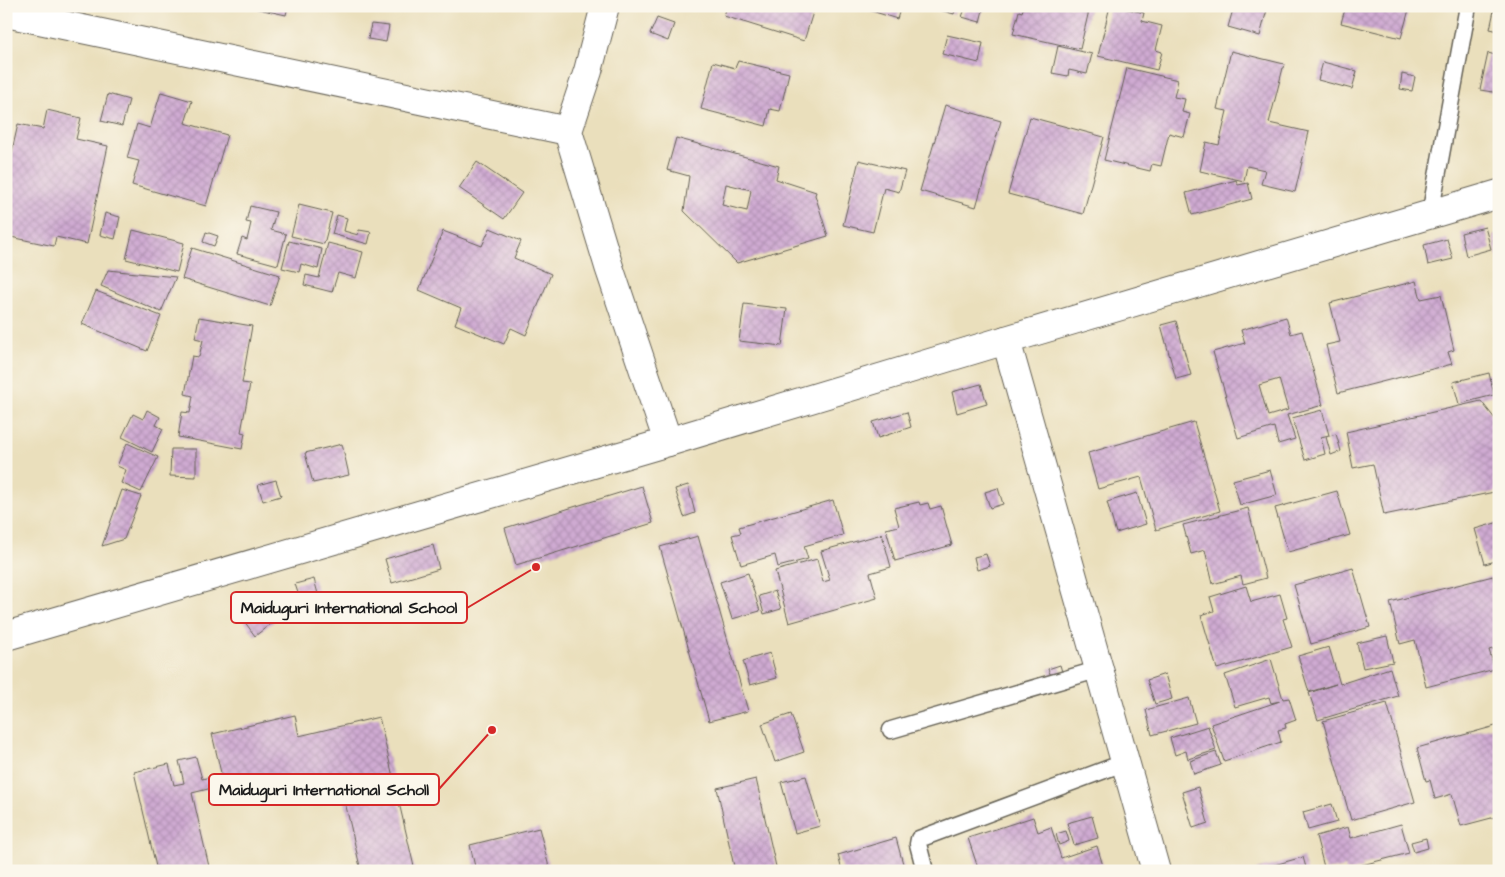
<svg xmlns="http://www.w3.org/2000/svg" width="1505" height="877" viewBox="0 0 1505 877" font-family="'Architects Daughter',sans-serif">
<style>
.building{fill:url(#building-cross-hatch);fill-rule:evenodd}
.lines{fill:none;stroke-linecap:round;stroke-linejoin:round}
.lane-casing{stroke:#646054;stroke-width:19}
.street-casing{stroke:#646054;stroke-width:30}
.secondary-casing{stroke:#646054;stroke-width:30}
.lane{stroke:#fff;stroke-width:16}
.street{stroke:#fff;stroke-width:28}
.secondary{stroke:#fff;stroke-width:28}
.leader{fill:none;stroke:#d62828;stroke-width:2}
.callout-dot{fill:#d62828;stroke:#fbf7ec;stroke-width:2}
.callout{fill:#fbf7ec;stroke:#d62828;stroke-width:2}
.callout-label{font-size:16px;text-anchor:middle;font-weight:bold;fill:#1c1c1c}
</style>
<defs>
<pattern id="building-cross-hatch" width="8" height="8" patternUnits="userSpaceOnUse" patternTransform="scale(1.25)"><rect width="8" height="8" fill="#cfaad2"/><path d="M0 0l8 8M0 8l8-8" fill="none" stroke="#b192b4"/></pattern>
</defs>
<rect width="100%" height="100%" fill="#fbf7ec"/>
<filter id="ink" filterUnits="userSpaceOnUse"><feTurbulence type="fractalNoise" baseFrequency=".02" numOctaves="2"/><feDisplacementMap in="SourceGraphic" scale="10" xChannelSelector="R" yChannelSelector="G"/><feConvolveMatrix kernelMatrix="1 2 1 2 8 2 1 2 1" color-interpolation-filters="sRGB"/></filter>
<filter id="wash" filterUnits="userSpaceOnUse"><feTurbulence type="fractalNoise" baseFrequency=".0096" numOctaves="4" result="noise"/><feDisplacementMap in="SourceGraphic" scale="20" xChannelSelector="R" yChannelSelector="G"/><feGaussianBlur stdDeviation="1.12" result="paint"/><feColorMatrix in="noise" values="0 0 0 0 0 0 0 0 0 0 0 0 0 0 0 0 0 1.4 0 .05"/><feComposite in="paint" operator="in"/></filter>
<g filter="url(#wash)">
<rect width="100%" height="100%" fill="#eadfbc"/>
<g id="blocks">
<g class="building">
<path d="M245 6H288L286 15Z"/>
<path d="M727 6H807L814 9 804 41 724 16Z"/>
<path d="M856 6H901L897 19Z"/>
<path d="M926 6H956L954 14Z"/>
<path d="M966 6H984L980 22 962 17Z"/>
<path d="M1024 6H1090L1080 49 1013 34 1019 11 1022 12Z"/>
<path d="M1110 6H1116L1144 13 1142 21 1162 26 1156 50 1162 52 1157 70 1098 56Z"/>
<path d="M1183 6H1202L1201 12Z"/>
<path d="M1234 6H1268L1260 36 1228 27Z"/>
<path d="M1346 6H1410L1401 38 1341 23Z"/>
<path d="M1495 6H1499V31L1490 29Z"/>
<path d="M657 18 674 24 668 41 650 34Z"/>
<path d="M371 24 389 26 386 42 368 39Z"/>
<path d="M947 35 983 43 979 63 942 54Z"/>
<path d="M1058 46 1092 54 1087 74 1069 70 1068 76 1052 73Z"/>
<path d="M1231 51 1284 64 1269 123 1309 132 1295 192 1261 184 1265 170 1247 166 1244 181 1200 171 1206 142 1219 145 1227 111 1217 109Z"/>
<path d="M1488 53 1499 56V93L1480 90Z"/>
<path d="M738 61 789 73 780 111 770 109 766 126 701 109 713 62 735 68Z"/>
<path d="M1323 62 1357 71 1352 89 1318 80Z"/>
<path d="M1127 68 1178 80 1174 97 1185 99 1182 112 1190 114 1184 137 1169 133 1161 166 1152 164 1150 171 1104 160Z"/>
<path d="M1402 74 1415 77 1412 91 1400 89Z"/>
<path d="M161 92 192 101 185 123 227 135 206 206 132 185 139 161 127 158 137 124 150 128Z"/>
<path d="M108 94 129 100 122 126 101 121Z"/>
<path d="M945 105 1001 121 976 207 920 191Z"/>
<path d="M47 110 81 118 76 139 108 146 87 244 56 237 54 246 6 236V178L18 124 43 129Z"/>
<path d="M1030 117 1104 137 1083 214 1008 194Z"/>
<path d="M676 138 779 166 776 179 816 192 815 195 828 236 737 263 684 211 689 176 667 170ZM726 184 751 190 747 211 722 205Z"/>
<path d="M859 160 905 171 899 192 884 188 873 232 843 225Z"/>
<path d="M477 162 522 193 504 219 459 188Z"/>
<path d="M1236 180 1238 185 1248 183 1252 199 1192 215 1186 193Z"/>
<path d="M299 205 332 213 324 244 291 236Z"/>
<path d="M250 206 276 212 271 230 286 234 278 265 237 254 242 238 247 240 251 223 246 222Z"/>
<path d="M105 213 120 217 115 239 100 235Z"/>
<path d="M337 215 347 218 344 231 358 235 359 230 371 232 368 244 332 234Z"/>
<path d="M1485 227 1491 249 1466 256 1461 233Z"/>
<path d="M490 228 521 241 514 258 551 274 526 335 511 328 504 344 455 324 461 308 419 290 443 231 482 246Z"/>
<path d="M133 230 184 243 177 272 126 259Z"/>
<path d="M206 232 218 236 214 246 203 242Z"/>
<path d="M1499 233V256H1497L1493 235Z"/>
<path d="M1447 239 1453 259 1428 265 1424 245Z"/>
<path d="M289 241 322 249 318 269 301 264 299 272 282 268Z"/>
<path d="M328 243 363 252 356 278 338 273 332 292 304 285 306 275 319 278Z"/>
<path d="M192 248 280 275 270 306 182 279Z"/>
<path d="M108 270 176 277 161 312 101 286Z"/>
<path d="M1416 281 1421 299 1441 295 1454 350 1448 352 1452 364 1338 393 1326 345 1340 342 1330 303Z"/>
<path d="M96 291 161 316 147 351 82 324Z"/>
<path d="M744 304 787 309 782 346 739 341Z"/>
<path d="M199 317 252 326 242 383 250 384 241 432 245 433 242 449 178 437 182 412 190 413 193 396 185 394 192 356 199 357 203 340 195 338Z"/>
<path d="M1286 317 1291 334 1302 331 1323 405 1287 415 1295 439 1278 444 1274 427 1238 438 1213 352 1245 343 1241 330ZM1279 379 1288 410 1268 416 1259 385Z"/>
<path d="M1176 321 1191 375 1176 379 1161 325Z"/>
<path d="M1489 373 1494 395 1459 404 1453 382Z"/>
<path d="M981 384 987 404 957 413 952 392Z"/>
<path d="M1481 401 1499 424V491L1384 515 1373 464 1353 468 1346 432Z"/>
<path d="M147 410 160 417 156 425 163 429 152 452 122 437 133 414 143 419Z"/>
<path d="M1322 410 1329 435 1321 437 1325 454 1305 460 1292 418Z"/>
<path d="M907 412 911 427 878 438 873 422Z"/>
<path d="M1194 422 1220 511 1156 530 1141 477 1098 489 1088 453Z"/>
<path d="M1336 434 1341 451 1331 455 1326 437Z"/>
<path d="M127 443 158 457 141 492 121 483 126 470 117 466Z"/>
<path d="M342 444 349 475 313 483 305 453Z"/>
<path d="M171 449H196V477L170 476Z"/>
<path d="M1270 470 1277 495 1240 505 1233 480Z"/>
<path d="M276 480 281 496 263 501 258 485Z"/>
<path d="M688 485 695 513 684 517 675 489Z"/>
<path d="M642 486 653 523 516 565 505 528Z"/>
<path d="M998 488 1003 504 990 508 985 492Z"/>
<path d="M122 490 141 496 124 539 102 546Z"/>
<path d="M1337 491 1350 535 1288 552 1275 508Z"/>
<path d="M1137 493 1146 524 1116 533 1107 502Z"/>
<path d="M833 500 843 535 804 546 808 559 778 567 775 555 741 565 732 535 741 533 739 527Z"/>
<path d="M919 502 920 505 928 503 930 509 941 506 952 545 895 561 886 529 899 526 894 508Z"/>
<path d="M1248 508 1266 578 1243 584 1241 576 1213 584 1205 550 1191 554 1183 525Z"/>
<path d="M1499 522V560L1485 564 1475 529Z"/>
<path d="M882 534 891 567 870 573 877 598 789 623 775 571 817 559 823 582 830 580 821 551Z"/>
<path d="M698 536 748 711 709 721 660 547Z"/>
<path d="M433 545 439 569 392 583 385 559Z"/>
<path d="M986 554 990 566 977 570 974 557Z"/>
<path d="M1353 568 1370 627 1311 644 1294 585Z"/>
<path d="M748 573 760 611 732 619 720 582Z"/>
<path d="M1493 576 1499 600V647L1489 650 1495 669 1426 687 1415 640 1400 644 1390 602Z"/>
<path d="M314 579 318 594 300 599 295 584Z"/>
<path d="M1246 586 1251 602 1280 594 1287 618 1283 619 1292 647 1217 669 1201 615 1214 611 1210 597Z"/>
<path d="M775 591 781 609 764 614 759 596Z"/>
<path d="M269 595 285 613 255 636 234 607Z"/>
<path d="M1387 636 1393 662 1363 668 1357 643Z"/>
<path d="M1329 647 1340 684 1390 668 1398 696 1318 720 1309 693 1336 684 1309 692 1298 656Z"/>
<path d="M770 653 777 678 750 685 743 661Z"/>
<path d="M1271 659 1283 699 1289 698 1296 720 1285 724 1286 728 1278 730 1281 742 1224 761 1211 724 1280 701 1271 703 1269 697 1235 707 1225 675Z"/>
<path d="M1060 665 1063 675 1052 678 1048 669Z"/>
<path d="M1165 674 1172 699 1155 704 1147 680Z"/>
<path d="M1189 698 1196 723 1152 735 1146 710Z"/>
<path d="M1387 703 1415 802 1351 820 1323 721Z"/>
<path d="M791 714 804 752 775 762 762 724Z"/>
<path d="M295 715 299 736 379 717 415 871H361L339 776 228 803 212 734Z"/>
<path d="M1499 725V816L1461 826 1452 794 1435 799 1430 780 1426 781 1417 748Z"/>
<path d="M1208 726 1216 750 1188 759 1186 751 1175 755 1170 738Z"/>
<path d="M1216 752 1221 765 1194 774 1190 761Z"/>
<path d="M196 757 202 779 214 776 216 787 192 793 210 871H157L134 772 169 764 174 785 184 783 179 761Z"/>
<path d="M806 776 820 826 795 833 781 782Z"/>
<path d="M756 779 777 871H735L717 788Z"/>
<path d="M1198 787 1208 823 1193 828 1182 792Z"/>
<path d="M1332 804 1337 822 1308 830 1303 812Z"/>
<path d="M1092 816 1098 838 1074 845 1067 823Z"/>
<path d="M1033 817 1038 832 1051 827 1061 858 1097 846 1104 869 1100 871H979L968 838Z"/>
<path d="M1401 824 1409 853 1362 865 1363 868 1353 871H1346L1345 867 1325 871 1316 836 1348 827 1351 838Z"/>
<path d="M539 828 550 871H476L470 845Z"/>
<path d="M1066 831 1069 841 1059 845 1056 834Z"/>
<path d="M896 838 905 871H842L838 855Z"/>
<path d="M1426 838 1428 848 1414 852 1411 842Z"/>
<path d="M1303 857 1307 871H1256V870Z"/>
</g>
</g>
</g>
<g filter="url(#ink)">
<use href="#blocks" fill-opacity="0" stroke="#646054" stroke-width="1"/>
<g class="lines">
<g class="lane-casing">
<g id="lane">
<path d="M1430 215 1468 6"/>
<path d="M891 730 1100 669"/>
<path d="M925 871 918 844 919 839 1126 762"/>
</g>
</g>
<g class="street-casing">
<g id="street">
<path d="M605 6 588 71 568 131 609 267 668 442"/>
<path d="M6 13 568 131"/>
<path d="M1006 340 1156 871"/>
</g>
</g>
<g class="secondary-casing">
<path id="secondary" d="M6 636 668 442 1006 340 1499 194"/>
</g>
<use href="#lane" class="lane"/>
<use href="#street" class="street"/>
<use href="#secondary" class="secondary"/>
</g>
</g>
<path class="leader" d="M536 567L467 608M492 730L439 789"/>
<g class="callout-dot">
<circle cx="536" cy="567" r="5"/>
<circle cx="492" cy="730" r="5"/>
</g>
<g class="callout">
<rect x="231" y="592" width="236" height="31" rx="5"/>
<rect x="209" y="774" width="230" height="31" rx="5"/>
</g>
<g class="callout-label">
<text x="349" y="613">Maiduguri International School</text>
<text x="324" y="795">Maiduguri International Scholl</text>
</g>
<rect width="1505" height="877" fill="none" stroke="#fbf7ec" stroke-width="25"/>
</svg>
